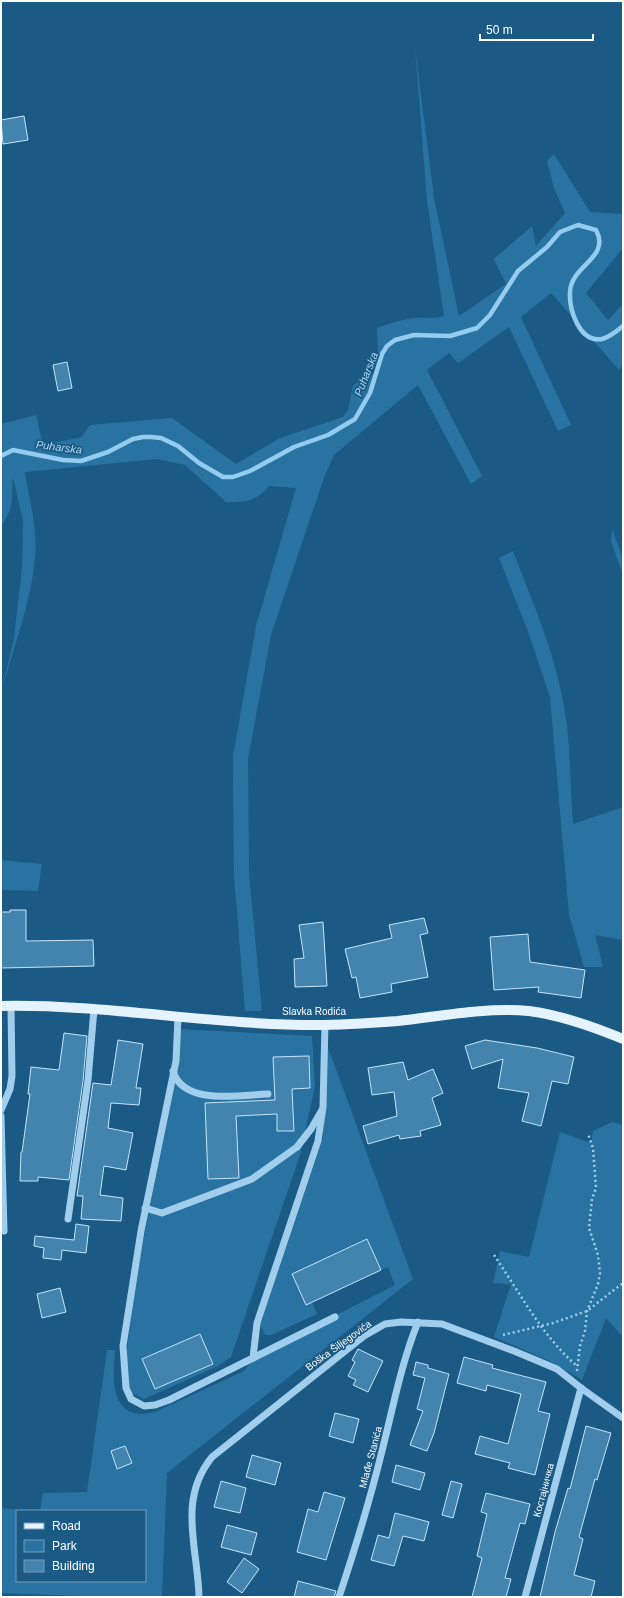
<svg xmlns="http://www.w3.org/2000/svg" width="624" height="1598" viewBox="0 0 624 1598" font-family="Arial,sans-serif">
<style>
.green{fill:#2973a2}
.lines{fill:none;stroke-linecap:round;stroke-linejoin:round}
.stream{stroke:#93ccee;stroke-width:4.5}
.building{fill:#4384af;stroke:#c5e5f9}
.path{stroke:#a0ceec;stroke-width:2.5;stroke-dasharray:2 3;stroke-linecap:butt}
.minor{stroke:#a0ceec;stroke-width:7}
.major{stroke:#e5f3ff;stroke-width:10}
.labels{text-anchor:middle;stroke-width:3.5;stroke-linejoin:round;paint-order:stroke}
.street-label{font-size:10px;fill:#fff;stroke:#1a5a85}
.water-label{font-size:11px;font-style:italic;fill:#acd8f3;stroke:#1a5a85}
</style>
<rect width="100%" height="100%" fill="#1a5a85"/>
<g class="green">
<path d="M415 48 434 198 459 316 506 284 494 259 532 226 536 246 565 213 554 188 547 161 554 154 590 212 623 214V248L586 293 608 320 623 304V365L619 370 551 293 521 317 571 425 558 431 509 327 458 363 449 353 427 370 482 476 471 484 418 385 334 455 325 475 271 635 248 759 249 874 262 1011H245L234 875 233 756 256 626 296 488 269 486C255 502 247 502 226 502L185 465 157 459 25 472C29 500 38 528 35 557 31 603 13 649 1 693L14 638 22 568 23 521 13 477C11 499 15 507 1 526V424L36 415 43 445 82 437 90 425 172 418 236 464 280 438 343 417 348 410 353 385 379 371 377 328C389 324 402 319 415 318 425 317 434 319 444 316L427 201Z"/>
<path d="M612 529 623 559V575L611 541Z"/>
<path d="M513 551C531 598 552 646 562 696 571 738 570 782 573 824L623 807V940L595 935 603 967H584L569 915 550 697 529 634 499 558Z"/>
<path d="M1 860 42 864 38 891 1 890Z"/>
<path d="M179 1029 312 1036 315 1086 300 1155 231 1357 218 1366 144 1399 131 1393 125 1386V1366L135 1285 177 1065Z"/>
<path d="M326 1042 413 1279 167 1473 162 1597H104L1 1593V1508L29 1511H17V1581H145V1511H40L43 1493 87 1492 107 1350H115C114 1372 108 1411 139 1414 144 1414 150 1413 155 1412L244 1371 256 1356 395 1285 388 1267 381 1270 367 1239 292 1274 306 1304 312 1302 317 1314 271 1335H265L260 1325 323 1138 327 1081Z"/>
<path d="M612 1122 623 1125V1337L606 1318 582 1380 554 1363 494 1337 511 1284 493 1283 500 1251 529 1257 560 1132 591 1143 593 1131Z"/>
</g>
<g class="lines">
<path class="stream" d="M1 456 13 450 63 460 81 461 108 452 133 439 143 437H151L161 438 178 446 199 463 223 477H233L250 471 294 447 328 435 355 419 370 393 382 354 387 346 395 340 414 335 450 336 477 328 490 315 518 271 547 247 560 232 578 225 596 230C611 258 571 265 570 292 569 309 579 343 602 339 610 337 617 331 623 326"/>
</g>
<g class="building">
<path d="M24 116 28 140 3 144 1 120Z"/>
<path d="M67 362 72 388 58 391 53 365Z"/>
<path d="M10 910H26V941L93 940 94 966 1 968V912H10Z"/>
<path d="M424 918 428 933 420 935 428 977 391 984 392 992 360 998 356 977 352 978 345 949 392 938 389 925Z"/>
<path d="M323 922 327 986 295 987 294 959 304 958 299 925Z"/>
<path d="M528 934 530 962 585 970 581 998 538 992 539 987 494 990 490 937Z"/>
<path d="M64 1033 87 1036 83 1081 69 1180 38 1177V1181H20L21 1152H22L30 1094H28L31 1067 59 1070Z"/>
<path d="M118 1040 143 1044 136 1088H141L139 1105 111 1103 108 1128 133 1133 126 1170 104 1166 100 1195 123 1198 121 1221 81 1219 83 1196H77L93 1083 111 1085Z"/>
<path d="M485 1040 537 1048 574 1057 568 1084 552 1081 541 1126 522 1121 529 1093 498 1088 503 1059 472 1069 465 1046Z"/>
<path d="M309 1056 310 1088 292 1089 294 1131H277V1114L236 1116 239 1178 208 1179 205 1103 275 1100 273 1057Z"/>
<path d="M403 1062 408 1080 433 1069 443 1093 432 1098 441 1125 420 1131 421 1136 400 1139 399 1135 368 1144 363 1126 397 1116 394 1092 372 1095 368 1068Z"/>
<path d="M76 1224 89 1226 86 1253 62 1250 61 1260 43 1258 44 1248 34 1246 35 1236 74 1240Z"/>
<path d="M367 1239 381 1270 306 1305 292 1274Z"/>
<path d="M60 1288 66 1312 42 1318 37 1294Z"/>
<path d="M200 1334 213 1364 155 1389 142 1359Z"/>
<path d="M358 1349 383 1361 368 1392 353 1385 356 1380 348 1376 355 1362 352 1360Z"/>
<path d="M464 1357 493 1365 492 1368 546 1382 538 1411 550 1414 535 1475 508 1468 510 1463 475 1454 480 1436 508 1444 521 1394 487 1385 486 1391 457 1383Z"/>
<path d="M416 1362 428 1365V1368L449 1374 434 1433 427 1451 410 1445 423 1411 417 1409 425 1378 413 1375Z"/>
<path d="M335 1413 359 1419 353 1443 329 1436Z"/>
<path d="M586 1426 611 1433 597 1480 595 1479 579 1537 583 1539 574 1575 595 1581 591 1597H540L555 1532 568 1488 570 1489Z"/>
<path d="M125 1446 132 1463 117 1469 111 1451Z"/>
<path d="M252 1455 281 1463 275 1485 246 1477Z"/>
<path d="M396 1465 425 1473 420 1490 392 1482Z"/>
<path d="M221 1481 246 1488 240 1513 214 1507Z"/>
<path d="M451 1481 462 1484 453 1518 442 1515Z"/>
<path d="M324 1492 345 1498 326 1560 297 1552 308 1509 318 1512Z"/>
<path d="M486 1493 530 1504 525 1524 520 1523 505 1578 511 1579 506 1597H472L482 1558 477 1556 487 1514 481 1512Z"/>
<path d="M395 1513 429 1522 424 1541 403 1536 394 1566 371 1560 378 1535 389 1538Z"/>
<path d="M227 1525 257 1533 251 1555 221 1547Z"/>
<path d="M244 1558 259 1569 242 1593 227 1582Z"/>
<path d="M298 1581 336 1591 334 1597H294Z"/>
</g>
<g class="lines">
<g class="path">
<path d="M494 1255C520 1293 542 1336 577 1366"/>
<path d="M503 1335 553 1323 587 1311 623 1283"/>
<path d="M577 1371 580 1346 585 1331 587 1311 598 1284 600 1273 598 1255 589 1228 592 1199 596 1188 593 1148 588 1134"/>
</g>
<g class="minor">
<path d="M178 1018 176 1061 141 1231 123 1346 126 1388 131 1399 144 1406 155 1405 169 1400 253 1358 257 1323 318 1141 323 1107 325 1024"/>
<path d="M173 1071C183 1106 240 1095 268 1094"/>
<path d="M1 1110 10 1089 12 1076 11 1006"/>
<path d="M1 1116 4 1231"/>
<path d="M145 1208 162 1213 252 1179 297 1147 311 1129 322 1110"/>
<path d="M68 1219 88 1080 94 1009"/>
<path d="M253 1358 335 1317"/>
<path d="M199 1597C198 1548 177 1500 212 1457L364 1336 385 1324 401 1322 442 1324 514 1351 557 1369 581 1388 623 1418"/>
<path d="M339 1597C355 1549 370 1500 382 1451 393 1408 401 1364 418 1322"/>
<path d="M525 1597 581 1388"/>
</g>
<path class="major" d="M1 1006C106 1004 210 1025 316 1025 343 1025 371 1023 398 1021 442 1016 485 1007 529 1011 561 1015 594 1027 623 1039"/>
</g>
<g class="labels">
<g class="street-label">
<text x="314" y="1015">Slavka Rodića</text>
<text transform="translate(338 1345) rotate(-36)" y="4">Boška Šiljegovića</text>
<text transform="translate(370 1457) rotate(-75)" y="4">Mlađe Stanića</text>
<text transform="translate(543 1490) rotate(-75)" y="4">Костајничка</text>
</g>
<g class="water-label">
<text transform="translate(366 374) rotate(-68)" y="4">Puharska</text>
<text transform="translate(59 447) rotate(7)" y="4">Puharska</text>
</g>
</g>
<rect width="624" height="1598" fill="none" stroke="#ffffff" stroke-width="4"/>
<rect x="16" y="1510" width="130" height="72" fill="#1a5a85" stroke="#769cb6"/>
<rect x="24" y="1523" width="20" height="6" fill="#e5f3ff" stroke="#769cb6"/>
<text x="52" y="1530" font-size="12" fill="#ffffff">Road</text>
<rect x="24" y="1540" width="20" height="12" fill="#2973a2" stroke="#769cb6"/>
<text x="52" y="1550" font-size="12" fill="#ffffff">Park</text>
<rect x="24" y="1560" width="20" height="12" fill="#4384af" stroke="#769cb6"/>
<text x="52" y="1570" font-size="12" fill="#ffffff">Building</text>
<path d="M480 34v6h113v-6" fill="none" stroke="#ffffff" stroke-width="2"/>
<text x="486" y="34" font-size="12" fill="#ffffff" stroke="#1a5a85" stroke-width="3" paint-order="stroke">50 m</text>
</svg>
